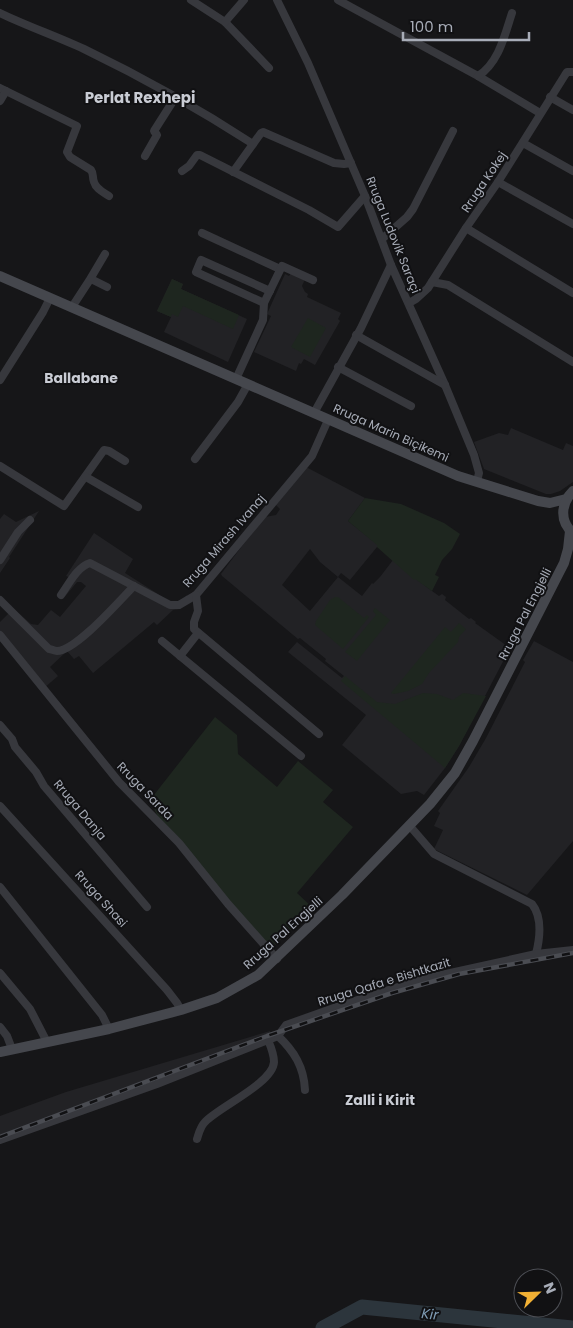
<svg xmlns="http://www.w3.org/2000/svg" width="573" height="1328" viewBox="0 0 573 1328" font-family="Poppins,sans-serif">
<style>
.built{fill:#222225;fill-rule:evenodd}
.green{fill:#1e261f}
.lines{fill:none;stroke-linecap:round;stroke-linejoin:round}
.river{stroke:#2c353c;stroke-width:15}
.street{stroke:#37383d;stroke-width:8}
.secondary{stroke:#45474d;stroke-width:10}
.rail-casing{stroke:#4a4c52;stroke-width:4.5}
.rail{stroke:#111113;stroke-width:2.5;stroke-dasharray:8;stroke-linecap:butt}
.labels{text-anchor:middle;stroke-width:4;stroke-linejoin:round;paint-order:stroke}
.street-label{font-size:12px;fill:#a8adb8;stroke:#111113}
.neighbourhood-label{font-size:14px;font-weight:bold;fill:#c9ccd4;stroke:#111113}
.water-label{font-size:14px;font-style:italic;fill:#7f9bb3;stroke:#111113}
.quarter-label{font-size:15px;font-weight:bold;fill:#c9ccd4;stroke:#111113}
</style>
<rect width="100%" height="100%" fill="#161618"/>
<g class="built">
<path d="M291 273 305 279 302 286 305 292 308 294 307 297 341 313 338 319 340 321 315 365 304 359 301 364 299 363 296 371 254 352 271 316 267 314 285 274 289 276Z"/>
<path d="M172 279 183 284 181 289 247 319 228 362 164 332 171 317 157 311Z"/>
<path d="M511 428 563 450 566 443 573 446V482L560 491 551 494H546L484 469 474 442 499 433 508 435Z"/>
<path d="M306 467 365 498 348 521 378 545 377 547 350 580 341 573 338 577 362 596 372 583 373 584 380 577 393 560 399 566 432 591 439 596 442 594 446 597 445 600 469 619 471 618 476 622 475 623 510 648 459 746 445 768 424 795 417 791 401 794 342 745 366 715 288 652 297 642 342 678 344 676 325 661 326 659 300 638 298 639 222 576 221 574 242 546 265 517 276 515 280 509 275 504ZM310 549 320 562 338 577 310 611 282 585Z"/>
<path d="M39 511 9 557 10 558 0 573V519L4 514 16 522Z"/>
<path d="M94 533 133 559 125 573 172 603 180 601 187 595 185 601 188 603 180 609 173 610 157 625 154 622 93 673 79 656 74 659 67 651 50 667 58 676 44 688 0 633V622L9 613 0 597 31 624 38 625 51 610 60 617 86 586 81 582H77L63 599 60 597 71 578 66 576Z"/>
<path d="M534 641 573 662V841L527 895 434 849 443 830 434 826 440 813 438 811 469 767 486 738 525 662 523 660Z"/>
<path d="M270 1031 271 1037 0 1138V1116L66 1092Z"/>
</g>
<g class="green">
<path d="M172 279 183 284 181 289 239 315 233 329 183 306 178 317 172 314 171 317 157 311Z"/>
<path d="M308 318 326 328 310 357 291 347Z"/>
<path d="M365 498 401 504 444 523 460 534 452 549 442 560 435 575 439 577 432 591 415 579 414 580 377 547V545L348 521Z"/>
<path d="M335 597H338L364 618 367 615 369 617 343 649 315 625 316 621 330 600Z"/>
<path d="M375 608 390 620 357 661 345 652 376 615 373 611Z"/>
<path d="M459 623 466 629 459 637 458 642 429 673 422 684 408 691 394 694 391 693 445 627 451 632Z"/>
<path d="M345 676 377 702 395 704 423 693 437 694 453 700 463 693 486 696 459 746 445 768 341 681Z"/>
<path d="M215 717 237 735 238 754 277 787 298 761 333 790 323 802 353 827 297 893 313 908 274 946 262 939 158 817 150 800Z"/>
</g>
<g class="lines">
<path class="river" d="M323 1328 362 1307 573 1328"/>
<g class="street">
<path d="M191 0 225 22 269 68"/>
<path d="M277 0 308 63 365 196 391 265 445 385 474 455 479 473 477 481"/>
<path d="M338 0 478 76 540 113"/>
<path d="M0 13C27 26 56 36 84 49 142 77 199 109 253 144"/>
<path d="M225 22 244 0"/>
<path d="M478 76C499 63 505 34 512 13"/>
<path d="M0 88 77 126 67 152 70 157 91 170C94 174 92 177 94 182 96 189 103 192 109 196"/>
<path d="M550 97 573 110"/>
<path d="M0 101 6 91"/>
<path d="M523 143 573 171"/>
<path d="M145 156 157 135 154 131 175 98"/>
<path d="M182 171 189 166 197 155H200L309 210 338 227 365 196"/>
<path d="M233 172 261 133 263 132 334 163 344 164 351 163"/>
<path d="M498 182 573 224"/>
<path d="M466 228 573 293"/>
<path d="M202 233 280 269"/>
<path d="M382 239 407 217 413 209 453 131"/>
<path d="M91 279 107 287"/>
<path d="M432 282 448 285 573 362"/>
<path d="M264 303 196 272 201 260 270 291"/>
<path d="M409 303 416 299 428 288 466 228 498 182 565 75 567 72H573"/>
<path d="M72 307 89 281 105 254"/>
<path d="M356 335 445 385"/>
<path d="M338 367 411 406"/>
<path d="M236 379 263 320 264 303 282 266 313 280"/>
<path d="M0 380 43 312 50 298"/>
<path d="M314 413 361 328 391 265"/>
<path d="M195 459 238 402 248 384"/>
<path d="M0 466 64 506 104 450 109 451 125 461"/>
<path d="M86 477 138 507"/>
<path d="M0 560 18 532 30 520"/>
<path d="M61 595C69 584 77 567 90 563L170 605H179L196 595 312 456 328 420"/>
<path d="M196 595 198 611 194 622V629L319 734"/>
<path d="M0 600 49 649C51 649 54 651 57 651 76 651 120 600 134 586"/>
<path d="M0 635 119 782 179 843 228 904 277 959"/>
<path d="M162 641 301 756"/>
<path d="M180 656 198 633"/>
<path d="M0 725 12 739 15 747 36 772 44 786 147 907"/>
<path d="M0 806 167 990 177 1003 181 1010"/>
<path d="M409 825 434 854 532 904C543 918 540 938 536 954"/>
<path d="M0 887 102 1015 109 1029"/>
<path d="M0 973 30 1009 47 1042"/>
<path d="M0 1027 7 1036 12 1049"/>
<path d="M278 1036C294 1051 304 1067 305 1090"/>
<path d="M197 1139C199 1133 200 1127 205 1122 219 1107 273 1083 274 1062 274 1055 271 1047 268 1040"/>
<path d="M0 1140 157 1084 278 1036 286 1025 345 1004 423 979 536 954 573 950"/>
</g>
<g class="secondary">
<path d="M0 276 458 476 538 501 550 503 566 499"/>
<path d="M573 491C561 503 559 521 573 533"/>
<path d="M0 1052 109 1029 181 1010 217 998 258 975 342 895 430 804 455 773 473 741 564 563 568 549 570 531"/>
</g>
<g class="rail-casing">
<path id="rail" d="M0 1137 267 1036 392 993 459 974 573 953"/>
</g>
<use href="#rail" class="rail"/>
</g>
<g class="labels">
<g class="street-label">
<text transform="translate(484 182) rotate(-56)" y="4">Rruga Kokej</text>
<text transform="translate(393 235) rotate(68)" y="4">Rruga Ludovik Saraçi</text>
<text transform="translate(391 433) rotate(24)" y="4">Rruga Marin Biçikemi</text>
<text transform="translate(224 541) rotate(-49)" y="4">Rruga Mirash Ivanaj</text>
<text transform="translate(525 614) rotate(-63)" y="4">Rruga Pal Engjelli</text>
<text transform="translate(145 791) rotate(46)" y="4">Rruga Sarda</text>
<text transform="translate(80 810) rotate(50)" y="4">Rruga Danja</text>
<text transform="translate(101 899) rotate(48)" y="4">Rruga Shasi</text>
<text transform="translate(283 933) rotate(-42)" y="4">Rruga Pal Engjelli</text>
<text transform="translate(384 982) rotate(-17)" y="4">Rruga Qafa e Bishtkazit</text>
</g>
<g class="neighbourhood-label">
<text x="81" y="383">Ballabane</text>
<text x="380" y="1105">Zalli i Kirit</text>
</g>
<g class="water-label">
<text transform="translate(430 1314) rotate(6)" y="5">Kir</text>
</g>
<g class="quarter-label">
<text x="140" y="103">Perlat Rexhepi</text>
</g>
</g>
<g transform="translate(538 1293) rotate(67)"><circle r="24" fill="#111113" stroke="#4d4f55"/>
<path d="M0-4L9 19L0 12L-9 19Z" fill="#f2b134"/>
<text y="-8" font-size="14" font-weight="bold" text-anchor="middle" fill="#a8adb8">N</text>
</g>
<path d="M403 32v8h126v-8" fill="none" stroke="#a8adb8" stroke-width="2.5"/>
<text x="410" y="32" font-size="15" fill="#a8adb8" stroke="#111113" stroke-width="4" paint-order="stroke">100 m</text>
</svg>
